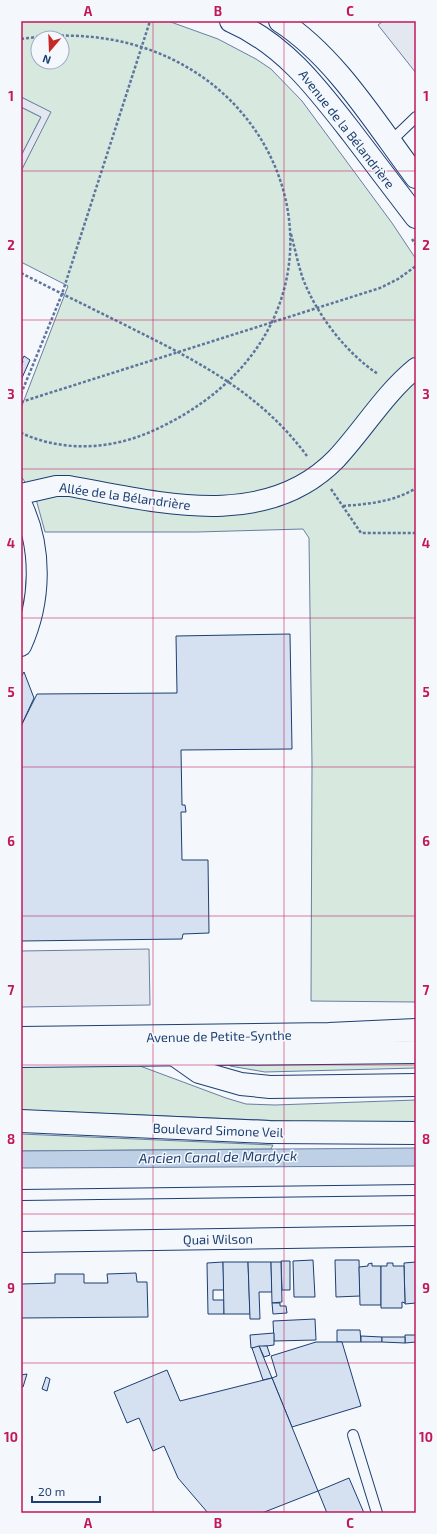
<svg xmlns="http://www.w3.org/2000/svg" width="437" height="1534" viewBox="0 0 437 1534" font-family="'Exo 2',sans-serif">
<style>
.green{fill:#d7e8df;stroke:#687fa3;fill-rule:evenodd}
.parking{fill:#e3e8f0;stroke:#687fa3}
.water{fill:#bed0e5;stroke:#687fa3}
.building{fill:#d5e0f0;stroke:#1d3f73}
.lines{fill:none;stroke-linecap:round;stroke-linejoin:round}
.service-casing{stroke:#1d3f73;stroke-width:12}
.minor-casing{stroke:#1d3f73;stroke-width:22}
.tertiary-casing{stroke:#1d3f73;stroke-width:24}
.secondary-casing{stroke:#1d3f73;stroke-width:24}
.path{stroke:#5e769c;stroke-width:2.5;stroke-dasharray:3 2;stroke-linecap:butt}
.service{stroke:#f4f7fb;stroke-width:10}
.minor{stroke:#f4f7fb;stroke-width:20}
.tertiary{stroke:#f4f7fb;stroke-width:22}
.secondary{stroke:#f4f7fb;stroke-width:22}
.grid{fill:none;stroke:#c2185b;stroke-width:1;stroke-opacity:0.55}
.labels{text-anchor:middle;stroke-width:3;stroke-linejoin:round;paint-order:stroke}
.street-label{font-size:13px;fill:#1d3f73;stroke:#f4f7fb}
.water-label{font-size:14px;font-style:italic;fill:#1d3f73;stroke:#f4f7fb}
.neatline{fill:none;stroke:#c2185b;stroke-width:1.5}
.grid-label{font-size:13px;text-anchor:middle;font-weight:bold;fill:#c2185b}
</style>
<rect width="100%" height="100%" fill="#f4f7fb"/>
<g class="green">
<path d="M21 21H168L218 39 256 59 271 69 302 101 392 223 416 259V1002L311 1001 312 764 309 538 303 529 197 532H45L36 499 21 476V408L68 286 21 262V171L50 112 21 97ZM38 38H62V62H38Z"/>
<path d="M21 107 41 117 21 156Z"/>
<path d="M416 1059V1068L265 1072 230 1066V1062Z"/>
<path d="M132 1063 226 1098 246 1104 275 1105 416 1100V1122H307L21 1110V1064Z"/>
<path d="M21 1134 273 1145 271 1149 21 1151Z"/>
</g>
<g class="parking">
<path d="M383 21H416V73L378 25Z"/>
<path d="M21 97 51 112 21 171V156L41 117 21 107Z"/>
<path d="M149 949 150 1005 21 1007V951Z"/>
</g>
<path class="water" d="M416 1148V1166L21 1168V1151Z"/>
<g class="building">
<path d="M24 356 30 360 21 380V367L23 361 22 360Z"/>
<path d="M290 634 292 749 181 750 182 805H185L186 812H181L182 860H208L209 933 183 934 182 939 21 941V726L37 694 177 693 176 636Z"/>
<path d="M24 672 34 698 21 726V677Z"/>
<path d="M313 1260 315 1297H294L293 1261Z"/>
<path d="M335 1260H359L360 1296 336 1297Z"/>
<path d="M281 1261H290V1290H282Z"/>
<path d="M223 1262 224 1290H213V1300H224V1314H208L207 1263Z"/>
<path d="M223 1262H248L250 1314H224Z"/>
<path d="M248 1262H271L272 1292H259L260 1319H250Z"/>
<path d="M271 1262H281L282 1302 272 1303Z"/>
<path d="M416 1262V1303L405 1304 404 1263Z"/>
<path d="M372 1263V1266H381V1305H360L359 1267 368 1266V1264Z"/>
<path d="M387 1263H393V1266H404L405 1303 402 1302V1308H381V1266H387Z"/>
<path d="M136 1273 137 1282H147L148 1317 21 1318V1284L55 1283V1274H84V1283H108L107 1274Z"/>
<path d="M272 1303H280V1306H286L287 1313 273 1314Z"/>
<path d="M315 1319 316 1340 274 1341 273 1321Z"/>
<path d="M337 1330H360L361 1342H337Z"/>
<path d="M274 1333V1345L251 1348 250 1335Z"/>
<path d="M405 1335H416V1342L405 1343Z"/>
<path d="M361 1336 382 1337V1342H361Z"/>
<path d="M382 1337H405V1343L382 1342Z"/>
<path d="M316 1342H342L361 1406 292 1427 272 1378 277 1376 271 1356Z"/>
<path d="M259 1346H267L270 1355 264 1357Z"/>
<path d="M259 1346 272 1378 263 1380 252 1348Z"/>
<path d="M167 1370 180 1401 272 1378 318 1491 262 1513H208L178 1478 164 1446 153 1451 139 1418 127 1423 114 1392Z"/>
<path d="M27 1374 23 1387H21V1375Z"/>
<path d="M46 1377 50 1379 47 1391 42 1389Z"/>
<path d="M349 1478 364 1513H327L318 1491Z"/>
</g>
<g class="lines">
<g class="service-casing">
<g id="service">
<path d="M390 142 416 117"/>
<path d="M21 1195 416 1190"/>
<path d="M353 1435 377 1513"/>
</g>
</g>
<g class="minor-casing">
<g id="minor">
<path d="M21 494 56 486H69C157 502 265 532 336 459 364 429 384 394 416 368"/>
<path d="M21 503C43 548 41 602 21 646"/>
<path d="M21 1242 416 1236"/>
</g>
</g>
<g class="tertiary-casing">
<g id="tertiary">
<path d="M231 21C284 44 317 88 352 133 373 161 395 189 416 217"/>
<path d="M280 21C336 57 376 124 416 177"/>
<path d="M165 1048 199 1072 241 1084 270 1087 416 1085"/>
<path d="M21 1121 269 1132 416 1133"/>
</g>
</g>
<g class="secondary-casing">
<g id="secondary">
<path d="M21 1038 329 1034 416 1030"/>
<path d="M21 1056 416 1052"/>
</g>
</g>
<g class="path">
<path d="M21 39C281 0 399 309 163 426 118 449 68 454 21 433"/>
<path d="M291 234C295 249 298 264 303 279 317 315 346 353 378 374"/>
<path d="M412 239 416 245"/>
<path d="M21 273C58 292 95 310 133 329 201 363 261 394 307 456"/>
<path d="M21 394 62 294 150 21"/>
<path d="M21 402 380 288 398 279 416 266"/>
<path d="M331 489 361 533H416"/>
<path d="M343 506C368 504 394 502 416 488"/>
</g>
<use href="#service" class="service"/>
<use href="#minor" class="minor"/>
<use href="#tertiary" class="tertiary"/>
<use href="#secondary" class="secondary"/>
</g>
<path class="grid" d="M153 21V1513M284 21V1513M21 171H416M21 320H416M21 469H416M21 618H416M21 767H416M21 916H416M21 1065H416M21 1214H416M21 1363H416"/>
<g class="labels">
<g class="street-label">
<text transform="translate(347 129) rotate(52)" y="5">Avenue de la Bélandrière</text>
<text transform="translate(125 496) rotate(8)" y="5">Allée de la Bélandrière</text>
<text transform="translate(219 1036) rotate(-1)" y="5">Avenue de Petite-Synthe</text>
<text transform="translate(218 1130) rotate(2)" y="5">Boulevard Simone Veil</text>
<text transform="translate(218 1239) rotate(-1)" y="5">Quai Wilson</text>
</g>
<g class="water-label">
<text transform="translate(218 1157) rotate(-1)" y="5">Ancien Canal de Mardyck</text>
</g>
</g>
<rect width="437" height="1534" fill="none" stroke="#f4f7fb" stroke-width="44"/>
<g transform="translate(50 50) rotate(199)"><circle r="19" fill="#f4f7fb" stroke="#9eadc5"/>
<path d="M0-3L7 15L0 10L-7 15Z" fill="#c62828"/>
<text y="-6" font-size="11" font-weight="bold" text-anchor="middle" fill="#1d3f73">N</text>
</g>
<path d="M32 1496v6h68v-6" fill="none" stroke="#1d3f73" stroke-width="2"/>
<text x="38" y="1496" font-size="12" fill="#1d3f73" stroke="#f4f7fb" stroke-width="3" paint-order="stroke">20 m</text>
<rect x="22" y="22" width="393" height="1490" class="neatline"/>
<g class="grid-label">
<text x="88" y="16">A</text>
<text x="218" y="16">B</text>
<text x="350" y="16">C</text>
<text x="11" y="101">1</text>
<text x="426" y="101">1</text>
<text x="11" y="250">2</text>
<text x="426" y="250">2</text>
<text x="11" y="399">3</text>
<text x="426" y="399">3</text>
<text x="11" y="548">4</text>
<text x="426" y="548">4</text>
<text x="11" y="697">5</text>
<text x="426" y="697">5</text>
<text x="11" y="846">6</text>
<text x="426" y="846">6</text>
<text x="11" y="995">7</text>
<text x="426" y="995">7</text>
<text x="11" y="1144">8</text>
<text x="426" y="1144">8</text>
<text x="11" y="1293">9</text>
<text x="426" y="1293">9</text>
<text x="11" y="1442">10</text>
<text x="426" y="1442">10</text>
<text x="88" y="1528">A</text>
<text x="218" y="1528">B</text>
<text x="350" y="1528">C</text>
</g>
</svg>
